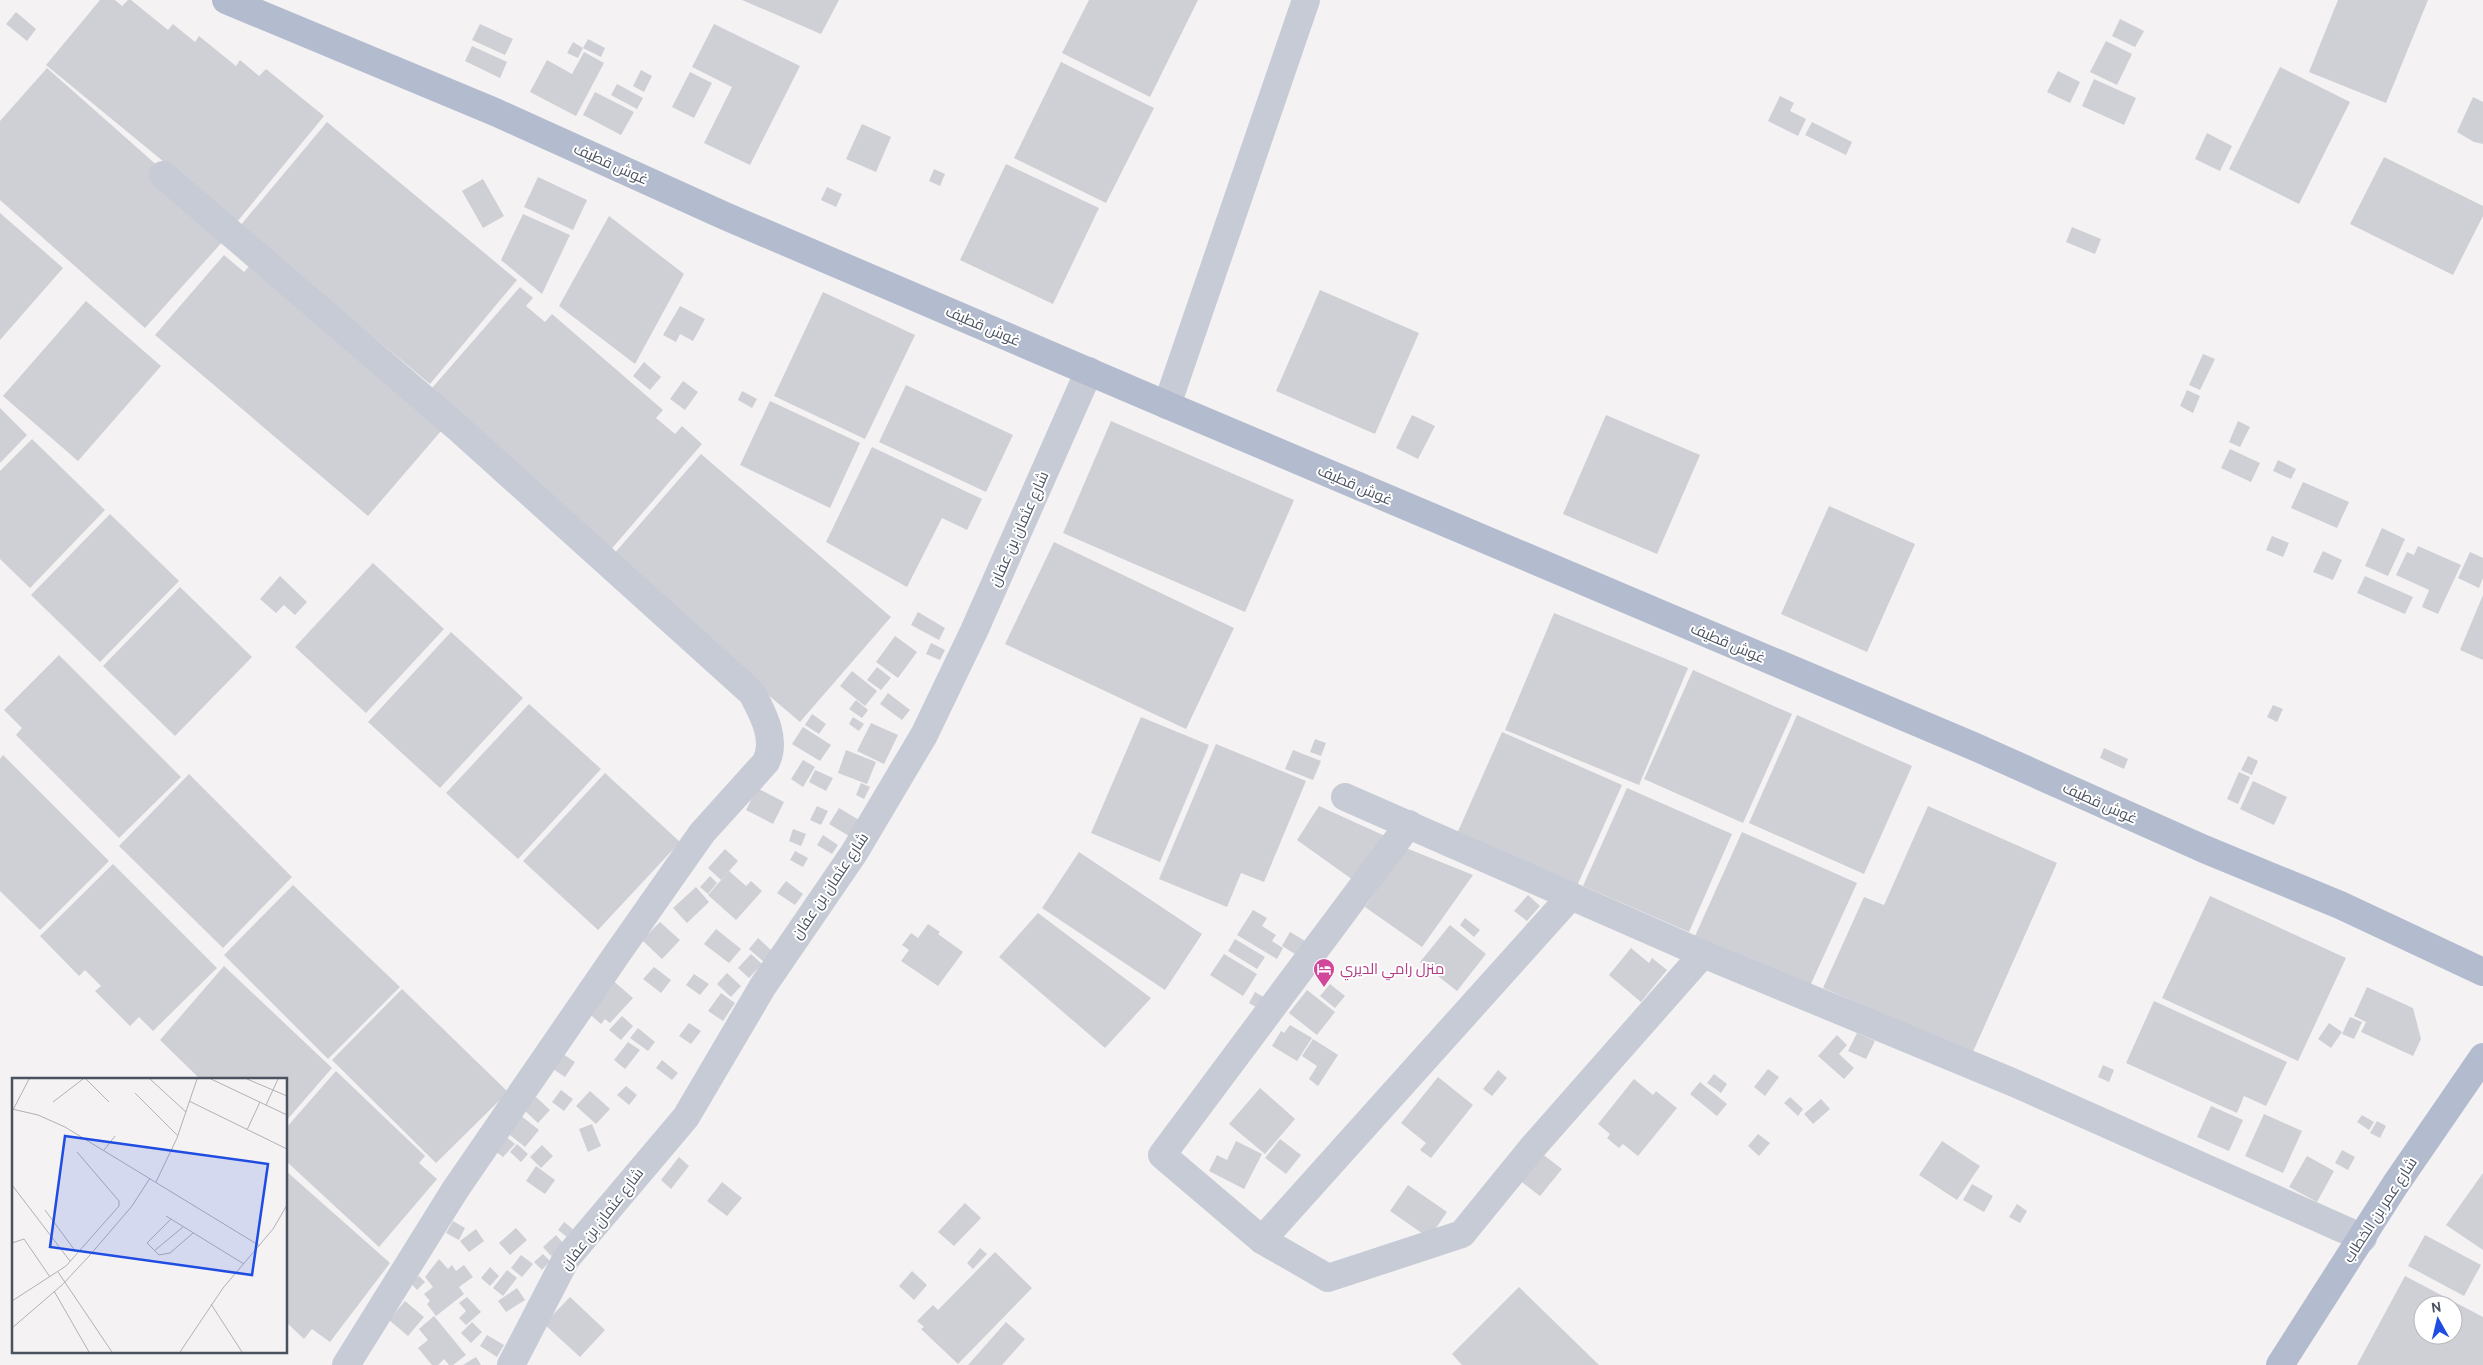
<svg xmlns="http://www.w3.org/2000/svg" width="2483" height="1365" viewBox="0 0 2483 1365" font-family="Cabin,Cairo,sans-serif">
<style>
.building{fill:#cfd0d6;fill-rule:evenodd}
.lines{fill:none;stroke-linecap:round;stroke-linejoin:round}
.minor{stroke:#c6cbd6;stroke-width:28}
.major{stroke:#b3bbcf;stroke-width:28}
.labels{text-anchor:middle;stroke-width:4;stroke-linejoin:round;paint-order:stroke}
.street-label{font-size:15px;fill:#4a515f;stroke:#fff}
.hotel-label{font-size:15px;fill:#b23c85;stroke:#fff;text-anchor:start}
.inset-road{fill:none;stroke:#b0b2b7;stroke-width:1}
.view{fill:#1f4ce1;fill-opacity:0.15;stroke:#1f4ce1;stroke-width:2.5}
.inset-edge{fill:none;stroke:#4a515f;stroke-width:2.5}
</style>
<rect width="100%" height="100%" fill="#f4f2f2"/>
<g class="building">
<path d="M100 0H115L122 6 128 0H131L168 30 173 24 195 42 199 36 236 66 240 60 259 76 266 69 324 116 237 222 46 65Z"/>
<path d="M742 0H839L821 34Z"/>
<path d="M1089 0H1198L1150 97 1062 53Z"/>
<path d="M2338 0H2428L2386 103 2309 72Z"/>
<path d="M16 12 36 29 27 41 6 24Z"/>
<path d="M2120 19 2144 31 2135 47 2112 36Z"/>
<path d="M480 24 513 39 505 55 472 40Z"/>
<path d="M714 24 800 66 750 165 704 143 732 87 692 67Z"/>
<path d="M588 39 605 48 601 57 583 48Z"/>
<path d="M2106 41 2132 54 2117 85 2090 72Z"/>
<path d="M573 42 583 48 578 58 567 53Z"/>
<path d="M472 46 507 62 500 78 465 61Z"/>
<path d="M584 52 604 63 576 116 530 92 547 60 572 74Z"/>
<path d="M1061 62 1154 108 1106 203 1014 158Z"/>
<path d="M2280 67 2350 102 2299 204 2229 169Z"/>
<path d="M47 68 160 168 224 240 145 328 0 200V121Z"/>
<path d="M641 70 652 76 644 92 633 86Z"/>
<path d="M2058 71 2080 82 2070 103 2047 92Z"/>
<path d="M690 72 712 83 694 118 672 107Z"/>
<path d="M2094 79 2136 98 2124 125 2082 106Z"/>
<path d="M617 84 643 98 637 109 611 95Z"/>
<path d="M595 92 634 112 621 135 583 115Z"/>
<path d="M1780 96 1794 103 1790 111 1806 119 1798 136 1768 121Z"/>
<path d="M2473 97 2483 102V144L2474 142 2457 132Z"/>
<path d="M327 122 517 280 430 384 240 226Z"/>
<path d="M1812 122 1852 142 1846 155 1805 135Z"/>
<path d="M862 124 891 137 876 172 846 159Z"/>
<path d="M2207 133 2232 146 2220 171 2195 159Z"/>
<path d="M2384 157 2483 206V216L2453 275 2350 224Z"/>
<path d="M1006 164 1099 208 1053 304 960 260Z"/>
<path d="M934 169 945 174 940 186 929 181Z"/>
<path d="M538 177 587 200 573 230 524 207Z"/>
<path d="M483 179 504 216 483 228 462 191Z"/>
<path d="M827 187 842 194 836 207 821 200Z"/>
<path d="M0 213 63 268 0 340Z"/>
<path d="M523 214 570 235 542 294 501 260Z"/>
<path d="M609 216 684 274 635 364 559 306Z"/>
<path d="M2072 227 2101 239 2095 254 2066 242Z"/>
<path d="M224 255 244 272 254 261 447 424 368 516 155 335Z"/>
<path d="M520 287 533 298 526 306 545 322 552 314 663 410 656 418 675 434 682 426 702 444 608 553 425 396Z"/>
<path d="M1320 290 1419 333 1375 434 1276 391Z"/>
<path d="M823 292 915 335 865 439 774 396Z"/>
<path d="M86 301 161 366 78 461 3 396Z"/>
<path d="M680 306 705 319 693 341 680 334 676 342 663 335Z"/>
<path d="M2203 354 2215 359 2200 390 2189 385Z"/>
<path d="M644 362 661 377 650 390 633 376Z"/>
<path d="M683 381 698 392 685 410 670 399Z"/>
<path d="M906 385 1013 435 986 492 879 442Z"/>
<path d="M2187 390 2200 396 2193 413 2180 406Z"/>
<path d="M742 391 757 399 752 408 738 400Z"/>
<path d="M770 401 860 443 830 508 740 465Z"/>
<path d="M0 408 27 435 0 463Z"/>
<path d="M1412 415 1435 426 1418 459 1396 448Z"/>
<path d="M1606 415 1700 455 1657 554 1563 514Z"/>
<path d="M1111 421 1294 500 1245 612 1063 533Z"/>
<path d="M2238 421 2250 427 2240 447 2229 442Z"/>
<path d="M32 439 105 510 30 588 0 559V471Z"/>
<path d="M872 447 982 499 967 530 942 518 907 587 826 542Z"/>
<path d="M2230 449 2260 463 2251 482 2221 468Z"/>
<path d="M701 454 891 617 800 722 747 677 750 673 613 555Z"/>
<path d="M2278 460 2296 469 2291 479 2273 471Z"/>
<path d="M2303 482 2349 502 2337 528 2291 508Z"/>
<path d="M1829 506 1915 544 1867 652 1781 614Z"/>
<path d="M110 514 179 581 100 662 31 595Z"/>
<path d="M2382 528 2405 539 2388 576 2365 566Z"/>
<path d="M2272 536 2289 543 2283 557 2266 550Z"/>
<path d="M1054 542 1234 628 1186 729 1005 644Z"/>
<path d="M2418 546 2461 565 2438 614 2422 607 2429 590 2396 575 2407 552 2414 555Z"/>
<path d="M2323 551 2342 560 2333 580 2313 572Z"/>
<path d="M2470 552 2483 558V578L2479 588 2458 578Z"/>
<path d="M373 563 444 629 366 713 295 647Z"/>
<path d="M280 576 307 602 295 615 284 605 276 613 260 599Z"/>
<path d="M2365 576 2413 597 2405 614 2357 593Z"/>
<path d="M180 587 252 657 175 736 103 666Z"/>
<path d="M2483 595V660L2460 650Z"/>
<path d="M918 612 945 628 939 640 911 625Z"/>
<path d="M1554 613 1688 668 1639 785 1505 730Z"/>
<path d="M451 632 523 698 440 788 368 722Z"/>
<path d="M895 636 917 652 898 678 876 662Z"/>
<path d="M931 643 945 650 940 660 926 654Z"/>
<path d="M59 655 181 777 119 838 16 735 22 728 4 710Z"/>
<path d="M877 667 891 678 881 690 867 680Z"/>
<path d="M1693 670 1792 714 1743 823 1644 779Z"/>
<path d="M852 671 877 691 865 706 840 686Z"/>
<path d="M888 693 910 710 902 720 880 704Z"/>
<path d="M856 700 868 710 862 718 849 709Z"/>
<path d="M529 704 601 769 518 859 446 793Z"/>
<path d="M2273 705 2283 709 2277 722 2267 717Z"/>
<path d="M812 714 826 724 819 734 805 725Z"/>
<path d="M1797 715 1912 766 1864 874 1749 823Z"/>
<path d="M853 717 864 724 859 731 849 724Z"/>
<path d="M1141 717 1209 745 1160 862 1091 833Z"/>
<path d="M871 723 898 735 884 764 857 751Z"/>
<path d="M803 727 831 745 820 761 792 744Z"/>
<path d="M1502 732 1622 785 1576 888 1456 836Z"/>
<path d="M1315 739 1326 743 1321 756 1310 752Z"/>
<path d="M1216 744 1306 781 1264 882 1241 873 1227 907 1159 879Z"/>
<path d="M2104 748 2128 759 2124 769 2100 758Z"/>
<path d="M846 750 876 762 867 784 838 773Z"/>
<path d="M1293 750 1321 761 1313 780 1285 769Z"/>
<path d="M3 755 109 861 40 930 0 891V759Z"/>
<path d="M2248 756 2258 761 2252 775 2241 770Z"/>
<path d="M803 760 815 767 803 787 791 779Z"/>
<path d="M815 770 833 778 826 791 809 782Z"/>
<path d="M2239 772 2250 777 2238 804 2227 799Z"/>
<path d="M605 773 680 842 598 930 523 861Z"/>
<path d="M189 774 292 877 223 948 119 846Z"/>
<path d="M2253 781 2287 797 2274 825 2240 809Z"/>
<path d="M861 783 870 787 864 799 856 795Z"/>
<path d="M757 788 784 802 773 824 746 810Z"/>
<path d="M1627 788 1732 834 1689 932 1583 886Z"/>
<path d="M817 806 828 811 821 825 810 820Z"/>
<path d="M1319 806 1385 836 1353 880 1297 840Z"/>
<path d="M1928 806 2057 863 1972 1054 1823 988 1864 897 1884 905Z"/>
<path d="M839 808 859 820 849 836 829 824Z"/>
<path d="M793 829 806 834 801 846 789 841Z"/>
<path d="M1742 832 1857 883 1810 986 1695 936Z"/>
<path d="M823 835 838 845 832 854 817 845Z"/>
<path d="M1406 848 1473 875 1422 947 1365 907Z"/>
<path d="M725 849 738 861 721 880 708 868Z"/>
<path d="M795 851 808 858 803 867 790 860Z"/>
<path d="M1079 852 1202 934 1165 990 1042 908Z"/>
<path d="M113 864 217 968 153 1031 139 1017 130 1026 95 991 101 986 85 970 79 976 40 936Z"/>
<path d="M729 871 746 886 751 881 762 891 736 920 708 895Z"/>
<path d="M710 876 717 883 708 894 700 887Z"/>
<path d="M786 881 803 894 795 905 777 893Z"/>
<path d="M293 885 400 987 328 1059 224 955Z"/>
<path d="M696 887 709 902 687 923 673 908Z"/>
<path d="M1528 895 1540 906 1527 921 1514 911Z"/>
<path d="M2210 896 2346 958 2298 1061 2162 998Z"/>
<path d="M1253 910 1267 918 1262 926 1276 935 1272 941 1283 948 1277 959 1237 935Z"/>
<path d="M1038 913 1151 998 1105 1048 999 957Z"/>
<path d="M1465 918 1480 930 1474 937 1460 925Z"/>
<path d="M660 922 680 940 662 959 642 940Z"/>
<path d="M928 924 940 932 938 934 963 952 938 986 901 961 909 950 902 945 911 933 918 938Z"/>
<path d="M1450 925 1486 954 1457 991 1420 962Z"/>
<path d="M716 929 741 949 729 963 704 944Z"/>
<path d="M1290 932 1312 945 1303 959 1282 946Z"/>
<path d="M758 938 773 952 764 962 749 949Z"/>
<path d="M1235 939 1265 957 1257 969 1228 951Z"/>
<path d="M1631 948 1649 963 1652 958 1667 970 1641 1002 1609 975Z"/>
<path d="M751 954 762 964 749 978 738 968Z"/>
<path d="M1224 954 1257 974 1243 996 1210 975Z"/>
<path d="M224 966 332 1068 286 1121V1079H200L160 1040Z"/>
<path d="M654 967 671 980 661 993 643 979Z"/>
<path d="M727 973 741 986 731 997 717 984Z"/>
<path d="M694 974 709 984 700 995 686 985Z"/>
<path d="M610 978 633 998 610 1023 605 1019 601 1024 585 1010Z"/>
<path d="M1330 984 1345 996 1335 1008 1320 996Z"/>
<path d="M2367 987 2413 1008 2421 1039 2413 1056 2361 1032 2366 1022 2354 1016Z"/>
<path d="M402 989 508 1092 436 1163 332 1060Z"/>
<path d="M1307 990 1335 1012 1317 1035 1289 1013Z"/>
<path d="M1255 992 1272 1002 1266 1013 1249 1003Z"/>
<path d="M721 993 735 1003 723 1021 708 1011Z"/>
<path d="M2154 1001 2287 1062 2266 1106 2244 1096 2237 1113 2126 1063Z"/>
<path d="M622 1016 633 1026 621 1040 609 1030Z"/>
<path d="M2350 1017 2362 1022 2354 1039 2342 1034Z"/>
<path d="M689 1023 701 1031 691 1044 679 1036Z"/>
<path d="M2329 1023 2342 1032 2331 1048 2318 1039Z"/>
<path d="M1290 1025 1312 1038 1297 1061 1272 1046 1281 1031 1284 1033Z"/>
<path d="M638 1028 655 1042 648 1051 630 1038Z"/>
<path d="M1857 1033 1875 1041 1866 1059 1848 1051Z"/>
<path d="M1837 1035 1847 1045 1839 1054 1854 1068 1844 1079 1818 1056Z"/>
<path d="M1313 1039 1338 1055 1318 1086 1309 1079 1317 1066 1302 1056Z"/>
<path d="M628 1042 640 1050 625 1069 614 1060Z"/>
<path d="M560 1052 575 1062 565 1077 550 1067Z"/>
<path d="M662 1060 678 1073 672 1080 656 1068Z"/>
<path d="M2103 1065 2114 1070 2109 1082 2098 1077Z"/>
<path d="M1768 1069 1779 1077 1765 1096 1754 1087Z"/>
<path d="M1498 1070 1507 1078 1492 1096 1483 1089Z"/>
<path d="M336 1071 425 1156 419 1163 437 1179 379 1247 286 1161V1128Z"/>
<path d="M1714 1074 1727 1084 1721 1093 1707 1083Z"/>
<path d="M1438 1077 1473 1105 1431 1158 1420 1150 1426 1143 1401 1123Z"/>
<path d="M1634 1079 1653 1095 1656 1091 1677 1108 1638 1156 1623 1144 1619 1148 1607 1138 1610 1134 1598 1124Z"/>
<path d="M1700 1082 1727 1104 1717 1116 1690 1094Z"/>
<path d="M626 1086 637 1095 629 1105 617 1095Z"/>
<path d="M1260 1088 1295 1119 1265 1154 1229 1124Z"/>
<path d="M561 1090 573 1099 564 1111 552 1102Z"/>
<path d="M590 1091 610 1109 596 1124 576 1106Z"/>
<path d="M536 1097 550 1110 538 1123 524 1110Z"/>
<path d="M1790 1097 1803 1109 1798 1116 1784 1103Z"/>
<path d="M1821 1099 1830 1109 1813 1124 1804 1114Z"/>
<path d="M2211 1106 2243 1120 2229 1151 2197 1137Z"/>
<path d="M2264 1114 2302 1131 2283 1173 2245 1156Z"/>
<path d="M520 1115 539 1130 525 1147 506 1132Z"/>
<path d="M2362 1115 2374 1122 2369 1130 2357 1122Z"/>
<path d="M2377 1121 2386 1126 2380 1138 2370 1133Z"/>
<path d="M592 1124 601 1146 588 1152 579 1129Z"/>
<path d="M1758 1134 1770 1143 1759 1156 1748 1146Z"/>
<path d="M504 1135 515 1144 503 1157 492 1149Z"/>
<path d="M1280 1139 1301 1155 1286 1174 1265 1158Z"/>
<path d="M1236 1141 1262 1154 1244 1189 1209 1171 1217 1155 1227 1160Z"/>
<path d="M1942 1141 1980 1166 1957 1200 1919 1175Z"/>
<path d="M517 1144 528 1154 521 1162 510 1152Z"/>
<path d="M542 1145 553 1156 541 1168 530 1157Z"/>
<path d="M2342 1150 2355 1157 2348 1170 2335 1163Z"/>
<path d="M1541 1153 1562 1169 1540 1196 1519 1180Z"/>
<path d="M2307 1156 2334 1171 2317 1202 2289 1187Z"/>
<path d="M679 1157 689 1166 671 1189 661 1180Z"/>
<path d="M536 1166 555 1180 545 1194 526 1181Z"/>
<path d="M286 1171 390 1263 330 1342 312 1329 304 1339 286 1322Z"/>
<path d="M2483 1173V1250L2446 1225Z"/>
<path d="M722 1182 742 1198 727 1216 707 1201Z"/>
<path d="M1972 1184 1993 1196 1984 1212 1963 1200Z"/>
<path d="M1408 1185 1447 1212 1429 1238 1390 1211Z"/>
<path d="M965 1203 981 1218 954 1246 938 1232Z"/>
<path d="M2017 1204 2027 1211 2020 1223 2009 1217Z"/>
<path d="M453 1221 465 1228 459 1240 446 1233Z"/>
<path d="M564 1222 573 1229 567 1237 558 1230Z"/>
<path d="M516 1228 527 1240 510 1255 499 1243Z"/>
<path d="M476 1229 484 1241 469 1252 460 1241Z"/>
<path d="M556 1235 564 1244 551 1256 543 1247Z"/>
<path d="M2425 1235 2481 1265 2464 1296 2408 1266Z"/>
<path d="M980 1248 987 1254 973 1269 967 1263Z"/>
<path d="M995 1252 1032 1288 958 1364 921 1329 924 1327 917 1321 933 1305 938 1310Z"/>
<path d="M543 1254 550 1261 542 1270 534 1262Z"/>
<path d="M521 1255 533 1264 522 1277 511 1268Z"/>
<path d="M439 1259 448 1269 452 1265 456 1271 464 1265 473 1277 459 1287 464 1294 436 1316 427 1304 430 1301 424 1294 433 1287 425 1277Z"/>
<path d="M490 1267 499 1276 490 1286 481 1278Z"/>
<path d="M507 1270 517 1278 503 1296 493 1288Z"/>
<path d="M912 1271 927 1285 914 1300 899 1286Z"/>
<path d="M419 1276 425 1282 417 1290 411 1283Z"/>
<path d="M2405 1276 2483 1317V1365H2357ZM2423 1305H2453V1335H2423Z"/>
<path d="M1519 1287 1599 1365H1462L1452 1354Z"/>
<path d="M517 1288 525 1300 506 1312 498 1301Z"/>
<path d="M467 1297 481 1312 466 1325 459 1318 466 1311 459 1303Z"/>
<path d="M570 1297 605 1330 580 1357 544 1324Z"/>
<path d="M405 1301 424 1317 408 1336 389 1320Z"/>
<path d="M434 1316 466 1355 453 1365H449L444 1359 438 1365H432L418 1348 428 1340 419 1329Z"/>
<path d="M472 1322 482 1332 471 1343 461 1333Z"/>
<path d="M1006 1322 1025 1339 1002 1365H968Z"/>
<path d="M487 1335 504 1345 497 1357 480 1346Z"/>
<path d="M476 1357 481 1365H463Z"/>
</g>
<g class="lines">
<g class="minor">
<path d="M163 175 457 427 752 693C763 714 777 739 766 762L702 833 617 954 455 1190 346 1365"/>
<path d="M1167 405 1306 0"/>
<path d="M1345 797 1703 954 2012 1082 2363 1238"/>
<path d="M1409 824 1162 1155 1262 1240 1328 1278 1462 1234 1532 1148 1703 954"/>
<path d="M1262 1240 1571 896"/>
<path d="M511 1365 566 1259 686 1117 763 986 854 853 924 735 974 631 1089 371"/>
</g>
<g class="major">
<path d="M226 0 495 112 725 216 1167 405 1973 746 2204 849 2340 905 2483 972"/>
<path d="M2280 1365 2395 1185 2483 1057"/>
</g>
</g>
<defs>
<g id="hotel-pin" transform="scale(1.125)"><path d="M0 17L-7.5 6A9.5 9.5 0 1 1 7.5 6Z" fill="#d1479c" stroke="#fff"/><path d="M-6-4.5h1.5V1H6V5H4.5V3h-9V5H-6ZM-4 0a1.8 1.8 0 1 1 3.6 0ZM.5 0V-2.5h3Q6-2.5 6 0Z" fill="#fff"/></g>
</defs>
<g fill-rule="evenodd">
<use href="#hotel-pin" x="1324" y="969"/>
</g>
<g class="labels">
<g class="street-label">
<text transform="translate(611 164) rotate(24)" y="5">غوش قطيف</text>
<text transform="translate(983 326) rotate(23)" y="5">غوش قطيف</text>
<text transform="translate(1355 485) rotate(23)" y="5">غوش قطيف</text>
<text transform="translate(1019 529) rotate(-66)" y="5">شارع عثمان بن عفان</text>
<text transform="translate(1728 643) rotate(23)" y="5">غوش قطيف</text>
<text transform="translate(2100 803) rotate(24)" y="5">غوش قطيف</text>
<text transform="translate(830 886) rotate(-56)" y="5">شارع عثمان بن عفان</text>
<text transform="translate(2380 1210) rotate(-57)" y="5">شارع عمر بن الخطاب</text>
<text transform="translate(602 1219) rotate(-52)" y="5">شارع عثمان بن عفان</text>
</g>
<g class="hotel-label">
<text x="1340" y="974">منزل رامي الديري</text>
</g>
</g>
<g transform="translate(12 1078)">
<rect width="275" height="275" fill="#f4f2f2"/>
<path class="inset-road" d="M74 1 97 24M138 1 174 34M199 1 275 37M235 1 275 18M123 15 166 58M177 23 275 71M41 24 71 1M254 27 266 1M0 31 26 37 53 49 248 168M1 32 17 1M235 52 248 24M92 72 103 58M144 104 165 60 185 1M0 107 58 183M33 132 64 174M154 138 232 186M159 141 135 165 147 177 158 175 181 155M0 165 12 161 38 199M142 173 171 149M46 194 100 274M42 213 77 274M0 223 54 188 107 128V123L65 74M199 226 230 274M0 250 50 207 78 177 120 128 138 100M168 274 211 210 261 151 275 127"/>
<path class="view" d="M53 58 256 86 240 197 38 169Z"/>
<rect width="275" height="275" class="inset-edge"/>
</g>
<g transform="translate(2438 1320) rotate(352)"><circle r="24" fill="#ffffff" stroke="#b7b9bf"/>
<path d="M0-4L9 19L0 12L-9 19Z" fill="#1f4ce1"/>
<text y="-8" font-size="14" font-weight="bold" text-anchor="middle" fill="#4a515f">N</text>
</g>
</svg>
